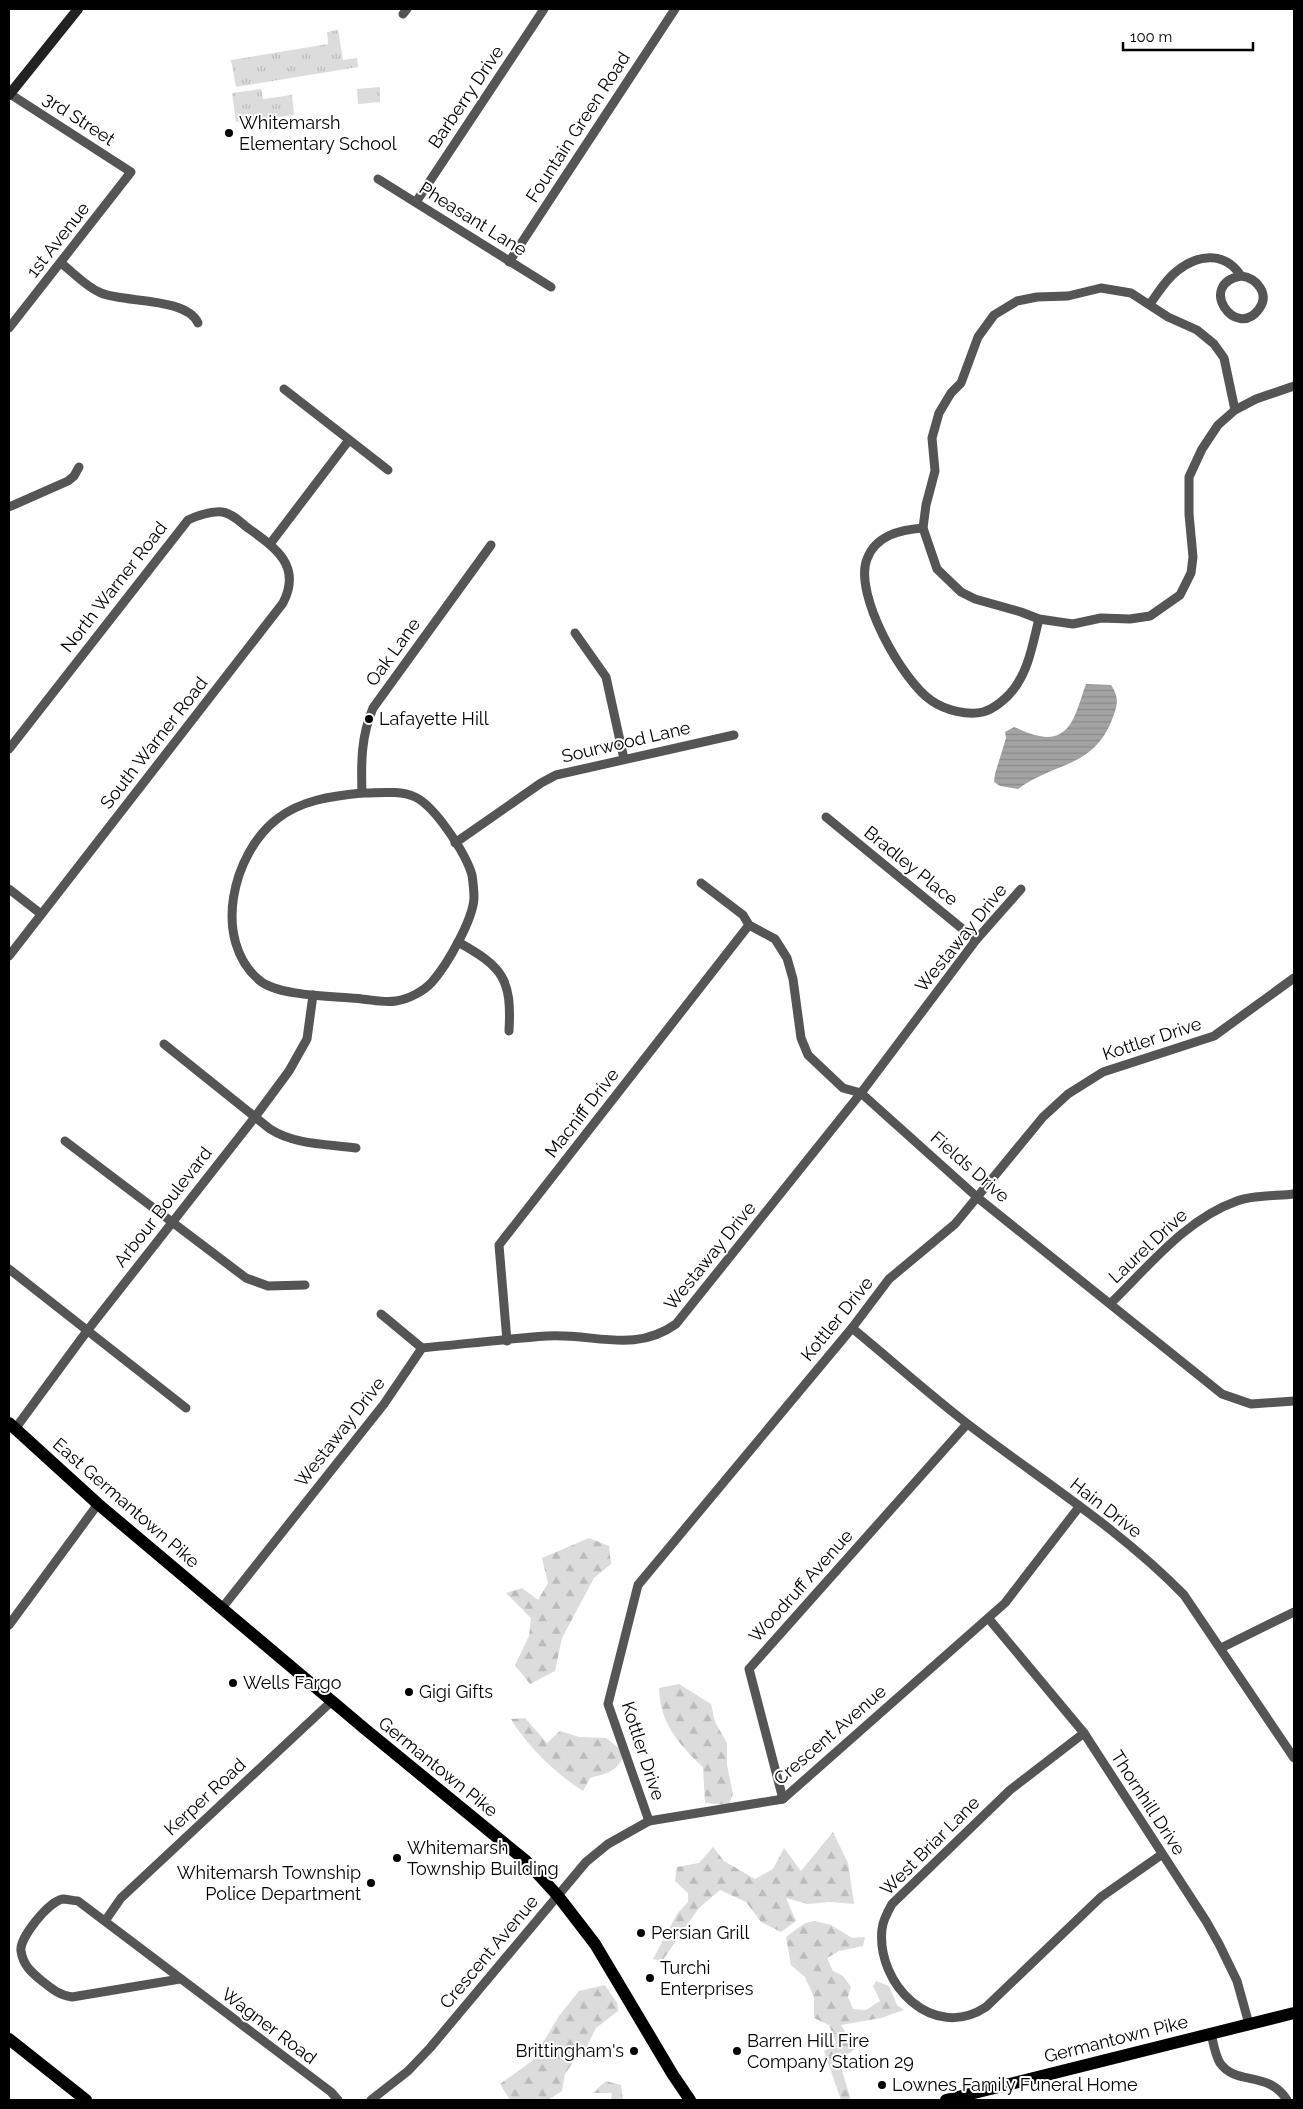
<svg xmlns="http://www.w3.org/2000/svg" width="1303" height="2109" viewBox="0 0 1303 2109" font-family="Raleway,sans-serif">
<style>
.forest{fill:url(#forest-firs)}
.park{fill:url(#park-tufts)}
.water{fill:url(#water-rules)}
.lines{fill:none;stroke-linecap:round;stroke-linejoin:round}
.minor{stroke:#555;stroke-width:9}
.secondary{stroke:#222;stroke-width:10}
.primary{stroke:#000;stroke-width:12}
.poi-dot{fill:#000;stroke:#fff;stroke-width:2}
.labels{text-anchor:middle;stroke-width:4;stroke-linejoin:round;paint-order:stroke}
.street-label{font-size:18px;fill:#000;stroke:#fff}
.poi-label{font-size:18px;fill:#000;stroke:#fff;text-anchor:start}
</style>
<defs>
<pattern id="forest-firs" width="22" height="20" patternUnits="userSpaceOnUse" patternTransform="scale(1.25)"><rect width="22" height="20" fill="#dcdcdc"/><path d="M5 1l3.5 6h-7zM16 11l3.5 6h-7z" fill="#bbb"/></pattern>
<pattern id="park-tufts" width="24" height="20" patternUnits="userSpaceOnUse" patternTransform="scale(1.25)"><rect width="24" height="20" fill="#dcdcdc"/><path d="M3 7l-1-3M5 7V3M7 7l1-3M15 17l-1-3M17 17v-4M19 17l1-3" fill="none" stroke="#bbb"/></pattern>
<pattern id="water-rules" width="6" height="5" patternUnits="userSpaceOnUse" patternTransform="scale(1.25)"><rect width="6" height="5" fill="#a3a3a3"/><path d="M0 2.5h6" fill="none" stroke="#8b8b8b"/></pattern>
</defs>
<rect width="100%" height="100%" fill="#fff"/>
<g class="forest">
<path d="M589 1538 609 1546 611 1564 594 1578 562 1638 555 1671 530 1684 515 1665 529 1636 531 1618 506 1593 522 1588 538 1600 548 1583 542 1558Z"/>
<path d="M679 1684 711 1704 715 1722 727 1743V1765L733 1794 729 1805 705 1803 703 1767C679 1745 660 1723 659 1688Z"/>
<path d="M525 1718 547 1743 560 1731 579 1737 606 1738 625 1753C617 1772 608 1773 590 1778L583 1791C557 1775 527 1746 511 1719Z"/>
<path d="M833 1832 848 1863 854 1904 830 1902 807 1904 786 1898 796 1921 781 1932 761 1922 746 1902 720 1890 699 1908 662 1961 653 1959 677 1914 688 1902V1893L675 1881 677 1867 699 1863 713 1847 724 1861 755 1879 773 1869 784 1848 801 1871Z"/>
<path d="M815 1921 831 1925 852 1938 865 1937 863 1946 839 1951 827 1958 833 1971 843 1976 851 1987 848 1997 853 2009 866 2010 880 2001 873 1986 876 1981 889 1986 897 2005 904 2010 881 2018 841 2025 855 2049 844 2057 840 2064 851 2100H841L824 2051 836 2043 829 2025 814 2018V1997L805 1977 791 1965 786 1937 805 1923Z"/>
<path d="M605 1985 617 2003 618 2011 596 2028 587 2046 574 2061 565 2074 562 2091 548 2100H510L500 2084 532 2061 559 2016 579 1991Z"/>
<path d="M606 2081 621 2085 623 2100H611L612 2093H593Z"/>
</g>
<g class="park">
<path d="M338 30 343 60 357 58 358 67 236 87 231 60 328 44 327 32Z"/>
<path d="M380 87V102L358 104 357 89Z"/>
<path d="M261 89 263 99 292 95 294 115 236 122 232 93Z"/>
</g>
<path class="water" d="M1086 684 1111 685C1119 697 1118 704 1113 717 1095 768 1054 762 1018 789L1000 786 994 782 995 774 1006 738 1005 732 1014 727C1022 730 1031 735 1040 736 1073 743 1077 707 1086 684Z"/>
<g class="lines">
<g class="minor">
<path d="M403 14 407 9"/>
<path d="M378 179 551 287"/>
<path d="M416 202 544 9"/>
<path d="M509 262 675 9"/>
<path d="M61 263C74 273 86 287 101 293 125 303 186 297 198 323"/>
<path d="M1150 304C1158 293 1166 279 1177 271 1198 254 1225 251 1241 276 1257 278 1270 294 1259 309 1236 341 1196 284 1241 276"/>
<path d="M9 328 131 172 10 94"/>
<path d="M284 389 388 470"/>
<path d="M1235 410 1224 358 1214 344 1197 330 1168 317 1131 293 1101 288 1068 296 1037 297 1017 301 994 315 978 337 961 383 951 393 939 413 932 438 935 471 926 505 923 528 937 569 961 592 975 599 1021 612 1039 619 1073 624 1101 618 1130 619 1150 616 1180 595 1191 573 1193 557 1189 514V477L1202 449 1218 425 1235 410 1256 399 1294 386"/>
<path d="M9 507 68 481 74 476 79 467"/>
<path d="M923 528C900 530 876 535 867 559 853 594 903 682 932 701 945 710 968 716 983 712 994 709 1007 698 1013 690 1029 670 1033 642 1039 619"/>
<path d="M270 544 349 440"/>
<path d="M575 633 606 677 624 759"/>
<path d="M9 749 188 520C199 515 210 511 222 512 232 513 241 523 248 528 276 548 302 566 283 603L9 956"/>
<path d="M362 793C379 793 399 790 415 797 435 806 466 854 472 875 473 882 474 890 474 898 473 920 447 965 432 982 424 991 409 999 396 1001 385 1003 373 1000 362 999 336 996 279 997 259 980 212 940 232 854 277 819 301 800 332 796 362 793Z"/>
<path d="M362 793C361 763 361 736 373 708L491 545"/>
<path d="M826 817 976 940"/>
<path d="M455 843 541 783 556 775 734 735"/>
<path d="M701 883 743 915 749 925 775 939 787 958 793 979 801 1038 808 1055 843 1088 861 1093 978 1198 1222 1394 1251 1404 1294 1401"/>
<path d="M9 889 41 914"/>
<path d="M458 942C503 967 512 979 509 1031"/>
<path d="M164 1044 270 1129C295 1145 327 1144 356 1148"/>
<path d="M65 1141 246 1278 268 1286 305 1285"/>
<path d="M9 1269 186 1408"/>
<path d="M1111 1303C1149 1266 1186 1219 1237 1201 1253 1195 1277 1196 1294 1194"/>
<path d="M381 1314 422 1348"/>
<path d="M852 1328C891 1360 929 1394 969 1425 1041 1480 1121 1530 1184 1595L1294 1758"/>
<path d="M507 1341 499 1245 749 925"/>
<path d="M15 1429 87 1331 255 1117 289 1071 307 1039 313 995"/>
<path d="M222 1608 384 1404 422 1348C464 1344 505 1339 547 1336 594 1333 634 1354 676 1324L861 1093 976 940 1021 889"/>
<path d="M989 1619 1084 1733 1206 1921 1219 1944 1237 1981 1249 2024"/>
<path d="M9 1625 98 1504"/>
<path d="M1221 1648 1294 1612"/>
<path d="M1084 1733 1010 1790 892 1904C888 1911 883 1920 882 1929 876 1984 933 2042 986 2007L1101 1897 1161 1855"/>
<path d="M783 1799 749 1669 967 1424"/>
<path d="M649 1821 608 1704 638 1585 852 1328 889 1279 955 1224 1043 1117 1068 1094 1103 1072 1214 1036 1294 978"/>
<path d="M105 1921 121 1898 332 1701"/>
<path d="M180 1979 72 1997C59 1995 52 1989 42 1981 31 1972 23 1965 21 1951 19 1938 49 1901 63 1899 67 1899 73 1901 78 1901L331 2092 338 2100"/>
<path d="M1211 2033C1213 2042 1215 2055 1220 2063 1236 2086 1268 2070 1287 2100"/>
<path d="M371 2100 408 2071 430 2048 586 1862 608 1844 649 1821 783 1799 1005 1603 1079 1507"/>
</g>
<path class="secondary" d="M9 95 78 9"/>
<g class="primary">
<path d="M9 1423 98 1504 365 1729 526 1861 558 1896 595 1944 673 2075 690 2100"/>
<path d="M9 2039 86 2100"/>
<path d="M946 2100 1294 2013"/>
</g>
</g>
<g class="poi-dot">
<circle cx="229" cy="133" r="5"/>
<circle cx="369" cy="719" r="5"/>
<circle cx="233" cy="1683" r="5"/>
<circle cx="409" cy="1692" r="5"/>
<circle cx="397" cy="1858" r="5"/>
<circle cx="371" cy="1883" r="5"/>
<circle cx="641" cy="1933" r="5"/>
<circle cx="650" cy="1978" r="5"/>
<circle cx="634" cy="2051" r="5"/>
<circle cx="737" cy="2051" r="5"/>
<circle cx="882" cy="2085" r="5"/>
</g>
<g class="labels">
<g class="street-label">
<text transform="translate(466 97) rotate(-56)" y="6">Barberry Drive</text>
<text transform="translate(79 119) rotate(33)" y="6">3rd Street</text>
<text transform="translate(578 127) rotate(-57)" y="6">Fountain Green Road</text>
<text transform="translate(473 219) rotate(32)" y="6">Pheasant Lane</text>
<text transform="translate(58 240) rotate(-52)" y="6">1st Avenue</text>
<text transform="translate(114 587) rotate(-52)" y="6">North Warner Road</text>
<text transform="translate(393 652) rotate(-54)" y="6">Oak Lane</text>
<text transform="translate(626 742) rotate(-13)" y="6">Sourwood Lane</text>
<text transform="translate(154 743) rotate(-52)" y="6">South Warner Road</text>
<text transform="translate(911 866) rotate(39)" y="6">Bradley Place</text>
<text transform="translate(961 938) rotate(-51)" y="6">Westaway Drive</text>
<text transform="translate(1152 1039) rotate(-18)" y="6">Kottler Drive</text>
<text transform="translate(582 1113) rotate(-52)" y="6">Macniff Drive</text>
<text transform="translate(970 1167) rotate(41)" y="6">Fields Drive</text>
<text transform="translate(163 1207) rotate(-52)" y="6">Arbour Boulevard</text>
<text transform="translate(1148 1246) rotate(-43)" y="6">Laurel Drive</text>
<text transform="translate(710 1256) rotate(-51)" y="6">Westaway Drive</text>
<text transform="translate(837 1319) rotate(-51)" y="6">Kottler Drive</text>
<text transform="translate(340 1432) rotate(-52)" y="6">Westaway Drive</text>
<text transform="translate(126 1503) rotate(41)" y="6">East Germantown Pike</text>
<text transform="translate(1106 1508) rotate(38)" y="6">Hain Drive</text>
<text transform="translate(801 1586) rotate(-48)" y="6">Woodruff Avenue</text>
<text transform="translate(830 1735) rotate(-41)" y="6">Crescent Avenue</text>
<text transform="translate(643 1751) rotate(72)" y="6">Kottler Drive</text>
<text transform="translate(438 1767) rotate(39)" y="6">Germantown Pike</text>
<text transform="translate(205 1797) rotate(-43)" y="6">Kerper Road</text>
<text transform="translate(1148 1803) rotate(57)" y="6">Thornhill Drive</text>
<text transform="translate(930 1846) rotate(-45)" y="6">West Briar Lane</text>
<text transform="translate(489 1952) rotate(-50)" y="6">Crescent Avenue</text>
<text transform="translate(269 2026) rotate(37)" y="6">Wagner Road</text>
<text transform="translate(1116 2039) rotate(-14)" y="6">Germantown Pike</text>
</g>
<g class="poi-label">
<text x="239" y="129">Whitemarsh<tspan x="239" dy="21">Elementary School</tspan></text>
<text x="379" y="725">Lafayette Hill</text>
<text x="243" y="1689">Wells Fargo</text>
<text x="419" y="1698">Gigi Gifts</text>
<text x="407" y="1854">Whitemarsh<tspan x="407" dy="21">Township Building</tspan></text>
<text x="361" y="1879" text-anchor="end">Whitemarsh Township<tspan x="361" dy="21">Police Department</tspan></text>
<text x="651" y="1939">Persian Grill</text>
<text x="660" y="1974">Turchi<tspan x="660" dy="21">Enterprises</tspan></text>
<text x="747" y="2047">Barren Hill Fire<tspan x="747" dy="21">Company Station 29</tspan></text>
<text x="624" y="2057" text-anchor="end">Brittingham's</text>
<text x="892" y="2091">Lownes Family Funeral Home</text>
</g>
</g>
<rect width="1303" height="2109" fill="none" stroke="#000000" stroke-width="20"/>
<path d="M1123 42v8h130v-8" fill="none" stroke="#000000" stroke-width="2.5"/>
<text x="1130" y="42" font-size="15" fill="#000000" stroke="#ffffff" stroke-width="4" paint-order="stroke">100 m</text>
</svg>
